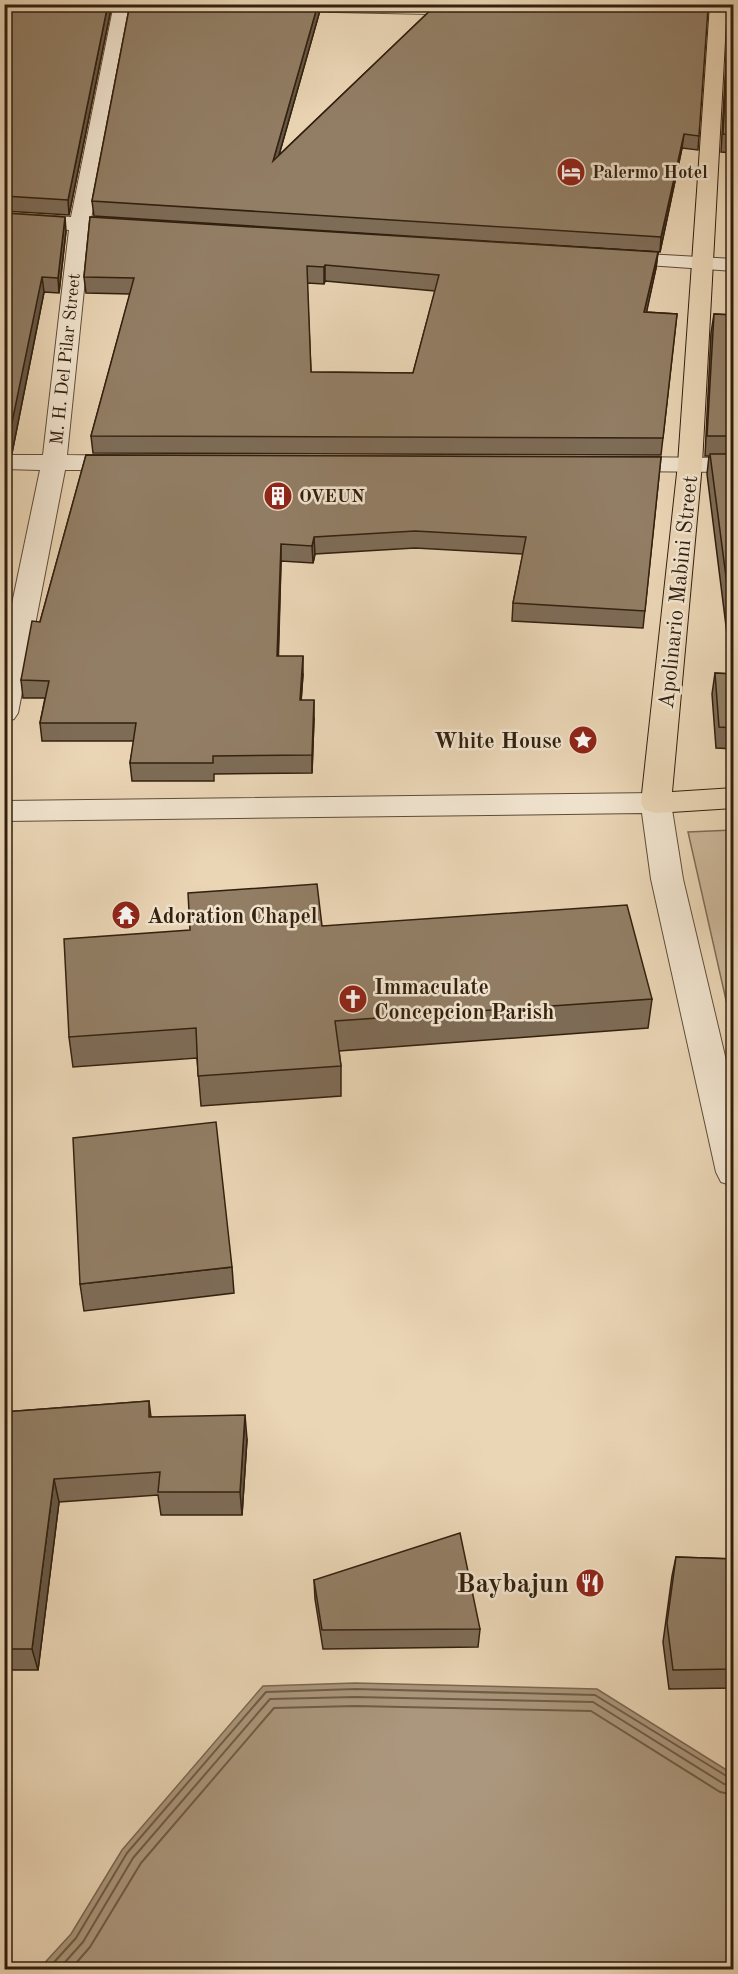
<svg xmlns="http://www.w3.org/2000/svg" width="738" height="1974" viewBox="0 0 738 1974" font-family="'Old Standard TT',serif">
<style>
.green{fill:#cbb699;stroke:#7e6b54;stroke-width:1.5}
.water{fill:#ab977d;stroke:#7b6751;stroke-width:1.5}
.lines{fill:none;stroke-linecap:round;stroke-linejoin:round}
.shore{stroke:#6e5c46;stroke-width:2}
.street-casing{stroke:#604d38;stroke-width:2}
.primary-casing{stroke:#32200f;stroke-width:2}
.street{fill:#f1e4cf;fill-rule:evenodd}
.primary{fill:#ead5b5;fill-rule:evenodd}
.wall{fill:#7e6c57;stroke:#32200f;stroke-width:1.5;fill-rule:evenodd}
.shaded-wall{fill:#665847;stroke:#32200f;stroke-width:1.5}
.building{fill:#927e65;stroke:#32200f;stroke-width:1.5;fill-rule:evenodd}
.labels{text-anchor:middle;stroke-width:5;stroke-linejoin:round;paint-order:stroke}
.far-poi-label{font-size:18px;font-weight:bold;fill:#32200f;stroke:#f1e4cf;text-anchor:start}
.far-street-label{font-size:18px;fill:#32200f;stroke:#f1e4cf}
.street-label{font-size:22px;fill:#32200f;stroke:#f1e4cf}
.poi-label{font-size:22px;font-weight:bold;fill:#32200f;stroke:#f1e4cf;text-anchor:start}
.near-poi-label{font-size:27px;font-weight:bold;fill:#32200f;stroke:#f1e4cf;text-anchor:end}
</style>
<rect width="100%" height="100%" fill="#ead5b5"/>
<filter id="stains"><feTurbulence type="fractalNoise" baseFrequency=".00333" numOctaves="4"/><feColorMatrix values="0 0 0 0 .2 0 0 0 0 .09 0 0 0 0 .02 0 0 0 .5 -.17"/></filter>
<radialGradient id="worn" r=".72"><stop offset=".6" stop-color="#630" stop-opacity="0"/><stop offset="1" stop-color="#630" stop-opacity=".3"/></radialGradient>
<path class="green" d="M733 830H734L733 1031 688 832Z"/>
<path class="water" d="M355 1683 597 1689 733 1774V1969H39L71 1934 122 1850 263 1686Z"/>
<g class="lines">
<g class="shore">
<path d="M47 1970 76 1938 127 1853 266 1692 355 1689 595 1695 728 1777 734 1778"/>
<path d="M58 1970 83 1942 133 1858 270 1699 355 1697 593 1702 724 1784 734 1786"/>
<path d="M70 1970 90 1947 141 1863 274 1708 355 1706 591 1711 720 1792 734 1795"/>
</g>
<g class="street-casing">
<g id="street">
<path d="M114 4H131L91 219 141 224 144 228 141 232 134 234 90 231 67 455 129 456 138 458 141 463 138 468 129 470H65L18 713 14 719 4 722V642L40 470 4 469V455H43L69 230 4 225V213L71 217Z"/>
<path d="M183 4H459L483 6 486 10 483 14 477 15 191 9Z"/>
<path d="M611 252 734 259V271L604 262 600 258 604 254Z"/>
<path d="M615 457 734 458V472L615 471 606 469 603 464 606 459Z"/>
<path d="M656 793 667 796 671 803 683 879 734 1094V1186L721 1182 716 1172 651 879 642 813 4 821V801Z"/>
</g>
</g>
<g class="primary-casing">
<path id="primary" d="M710 4H727L702 464 672 792 734 788V808L656 813 645 810 641 803 678 464Z"/>
</g>
<use href="#street" class="street"/>
<use href="#primary" class="primary"/>
</g>
<g class="wall">
<path d="M4 4H112L69 215 4 211Z"/>
<path d="M130 4H319V14L279 155 437 4 699 136 698 150 682 148 660 252 94 216 92 201Z"/>
<path d="M575 4H709L708 8Z"/>
<path d="M729 4H734V153L721 152 728 23 730 9 729 8Z"/>
<path d="M4 213 66 231 59 293 44 292 12 453 4 454Z"/>
<path d="M90 217 658 252 656 268 646 312 677 314 661 455 93 453 91 436 130 294 86 293 84 277ZM325 281 435 291 413 373 311 372 307 283 324 284Z"/>
<path d="M714 314 734 315V749L716 748 712 694 715 673 732 674 707 474 709 456H705L711 333Z"/>
<path d="M86 455 661 457 643 628 512 621 513 603 523 554 415 548 315 554 313 563 281 561 278 656 303 674 301 700 314 718 312 773 214 774V781H132L130 763 134 741H42L40 723 45 698H23L21 680 40 622Z"/>
<path d="M322 926 652 999 648 1028 339 1051 341 1066V1096L201 1106 197 1058 73 1067 69 1037Z"/>
<path d="M232 1267 234 1293 84 1311 80 1284Z"/>
<path d="M149 1401 151 1417 247 1439 242 1515H161L158 1495 59 1502 38 1670H4V1412Z"/>
<path d="M676 1557 734 1559V1688L669 1689 663 1642 672 1576Z"/>
<path d="M314 1580 480 1629 478 1647 323 1649 315 1599Z"/>
</g>
<g class="shaded-wall">
<path d="M108 4H112L69 215 68 200Z"/>
<path d="M318 4H319V14L273 176V161Z"/>
<path d="M684 134 682 148 660 252 661 237Z"/>
<path d="M65 217 66 231 59 293 58 278Z"/>
<path d="M658 252 656 268 643 329 644 312Z"/>
<path d="M325 265V281L324 284V267Z"/>
<path d="M42 277 44 292 12 453 4 454V438Z"/>
<path d="M6 455 8 471 4 488V461Z"/>
<path d="M314 537 315 554 313 563 312 546Z"/>
<path d="M281 544V561L278 674 277 656Z"/>
<path d="M303 656V674L300 718V700Z"/>
<path d="M314 700V718L312 773V755Z"/>
<path d="M245 1415 247 1439 242 1515 240 1492Z"/>
<path d="M54 1479 59 1502 38 1670 32 1649Z"/>
</g>
<g class="building">
<path d="M4 4H108L68 200 4 196Z"/>
<path d="M130 4H318L273 161 437 4H490L708 9 699 136 684 134 661 237 92 201Z"/>
<path d="M734 5V135L723 134 730 6Z"/>
<path d="M4 213 65 217 58 278 42 277 9 437 4 438Z"/>
<path d="M90 217 658 252 644 312 677 314 663 438 91 436 134 278 84 277ZM325 265 439 275 413 373 311 372 307 266 324 267Z"/>
<path d="M714 314 734 315V436H707Z"/>
<path d="M710 454H734V638Z"/>
<path d="M86 455 661 457 645 611 513 603 526 537 415 531 314 537 312 546 281 544 277 656H303L300 700H314L312 755 213 756V763H130L136 723H40L49 681 21 680 32 621 40 622Z"/>
<path d="M715 673 734 674V728L719 727Z"/>
<path d="M317 884 322 926 627 905 652 999 335 1021 341 1066 198 1076 196 1028 69 1037 64 939 190 930 188 893Z"/>
<path d="M216 1122 232 1267 80 1284 73 1138Z"/>
<path d="M149 1401V1417L245 1415 240 1492H158L160 1472 54 1479 32 1649H4V1412Z"/>
<path d="M460 1533 480 1629 322 1630 314 1580Z"/>
<path d="M676 1557 734 1559V1669L673 1670 667 1623Z"/>
</g>
<defs>
<g id="hotel-disc" transform="scale(1.5)"><circle r="9.5" fill="#8f2418" stroke="#f1e4cf"/><path d="M-6-4.5h1.5V1H6V5H4.5V3h-9V5H-6ZM-4 0a1.8 1.8 0 1 1 3.6 0ZM.5 0V-2.5h3Q6-2.5 6 0Z" fill="#fff"/></g>
<g id="building-disc" transform="scale(1.5)"><circle r="9.5" fill="#8f2418" stroke="#f1e4cf"/><path d="M-4-6H4V6H1V3H-1V6H-4ZM-2.5-4.3h1.7v1.8h-1.7ZM.8-4.3h1.7v1.8H.8ZM-2.5-1h1.7V.8h-1.7ZM.8-1h1.7V.8H.8Z" fill="#fff"/></g>
<g id="sight-disc" transform="scale(1.5)"><circle r="9.5" fill="#8f2418" stroke="#f1e4cf"/><path d="M0-6L1.8-2.2L6-1.7L2.9 1.2L3.7 5.4L0 3.3L-3.7 5.4L-2.9 1.2L-6-1.7L-1.8-2.2Z" fill="#fff"/></g>
<g id="temple-disc" transform="scale(1.5)"><circle r="9.5" fill="#8f2418" stroke="#f1e4cf"/><path d="M0-6L5-2H3V0L6.5 2.5H4V6H1.5V3h-3V6H-4V2.5H-6.5L-3 0V-2H-5Z" fill="#fff"/></g>
<g id="church-disc" transform="scale(1.5)"><circle r="9.5" fill="#8f2418" stroke="#f1e4cf"/><path d="M-1.2-6h2.4v3.5h3.3v2.4h-3.3V6h-2.4V-.1h-3.3v-2.4h3.3Z" fill="#fff"/></g>
<g id="restaurant-disc" transform="scale(1.5)"><circle r="9.5" fill="#8f2418" stroke="#f1e4cf"/><path d="M-5-6h1v4h1v-4h1v4h1v-4h1v5L-1.5 .5V6h-2V.5L-5-1ZM5-6V6H3V1.5H1.5Q1.5-4 5-6Z" fill="#fff"/></g>
</defs>
<g fill-rule="evenodd">
<use href="#hotel-disc" x="571" y="172"/>
<use href="#building-disc" x="278" y="496"/>
<use href="#sight-disc" x="583" y="740"/>
<use href="#temple-disc" x="126" y="915"/>
<use href="#church-disc" x="353" y="999"/>
<use href="#restaurant-disc" x="590" y="1583"/>
</g>
<g class="labels">
<g class="far-poi-label">
<text x="592" y="178">Palermo Hotel</text>
<text x="299" y="502">OVEUN</text>
</g>
<g class="far-street-label">
<text transform="translate(65 359) rotate(-84)" y="6">M. H. Del Pilar Street</text>
</g>
<g class="street-label">
<text transform="translate(677 592) rotate(-84)" y="8">Apolinario Mabini Street</text>
</g>
<g class="poi-label">
<text x="562" y="748" text-anchor="end">White House</text>
<text x="147" y="923">Adoration Chapel</text>
<text x="374" y="994">Immaculate<tspan x="374" dy="25">Concepcion Parish</tspan></text>
</g>
<g class="near-poi-label">
<text x="569" y="1592">Baybajun</text>
</g>
</g>
<rect width="738" height="1974" fill="none" stroke="#ead5b5" stroke-width="24"/>
<rect x="6" y="6" width="726" height="1962" fill="none" stroke="#32200f" stroke-width="3"/>
<rect x="12" y="12" width="714" height="1950" fill="none" stroke="#32200f" stroke-width="1.5"/>
<rect width="100%" height="100%" filter="url(#stains)"/>
<rect width="100%" height="100%" fill="url(#worn)"/>
</svg>
